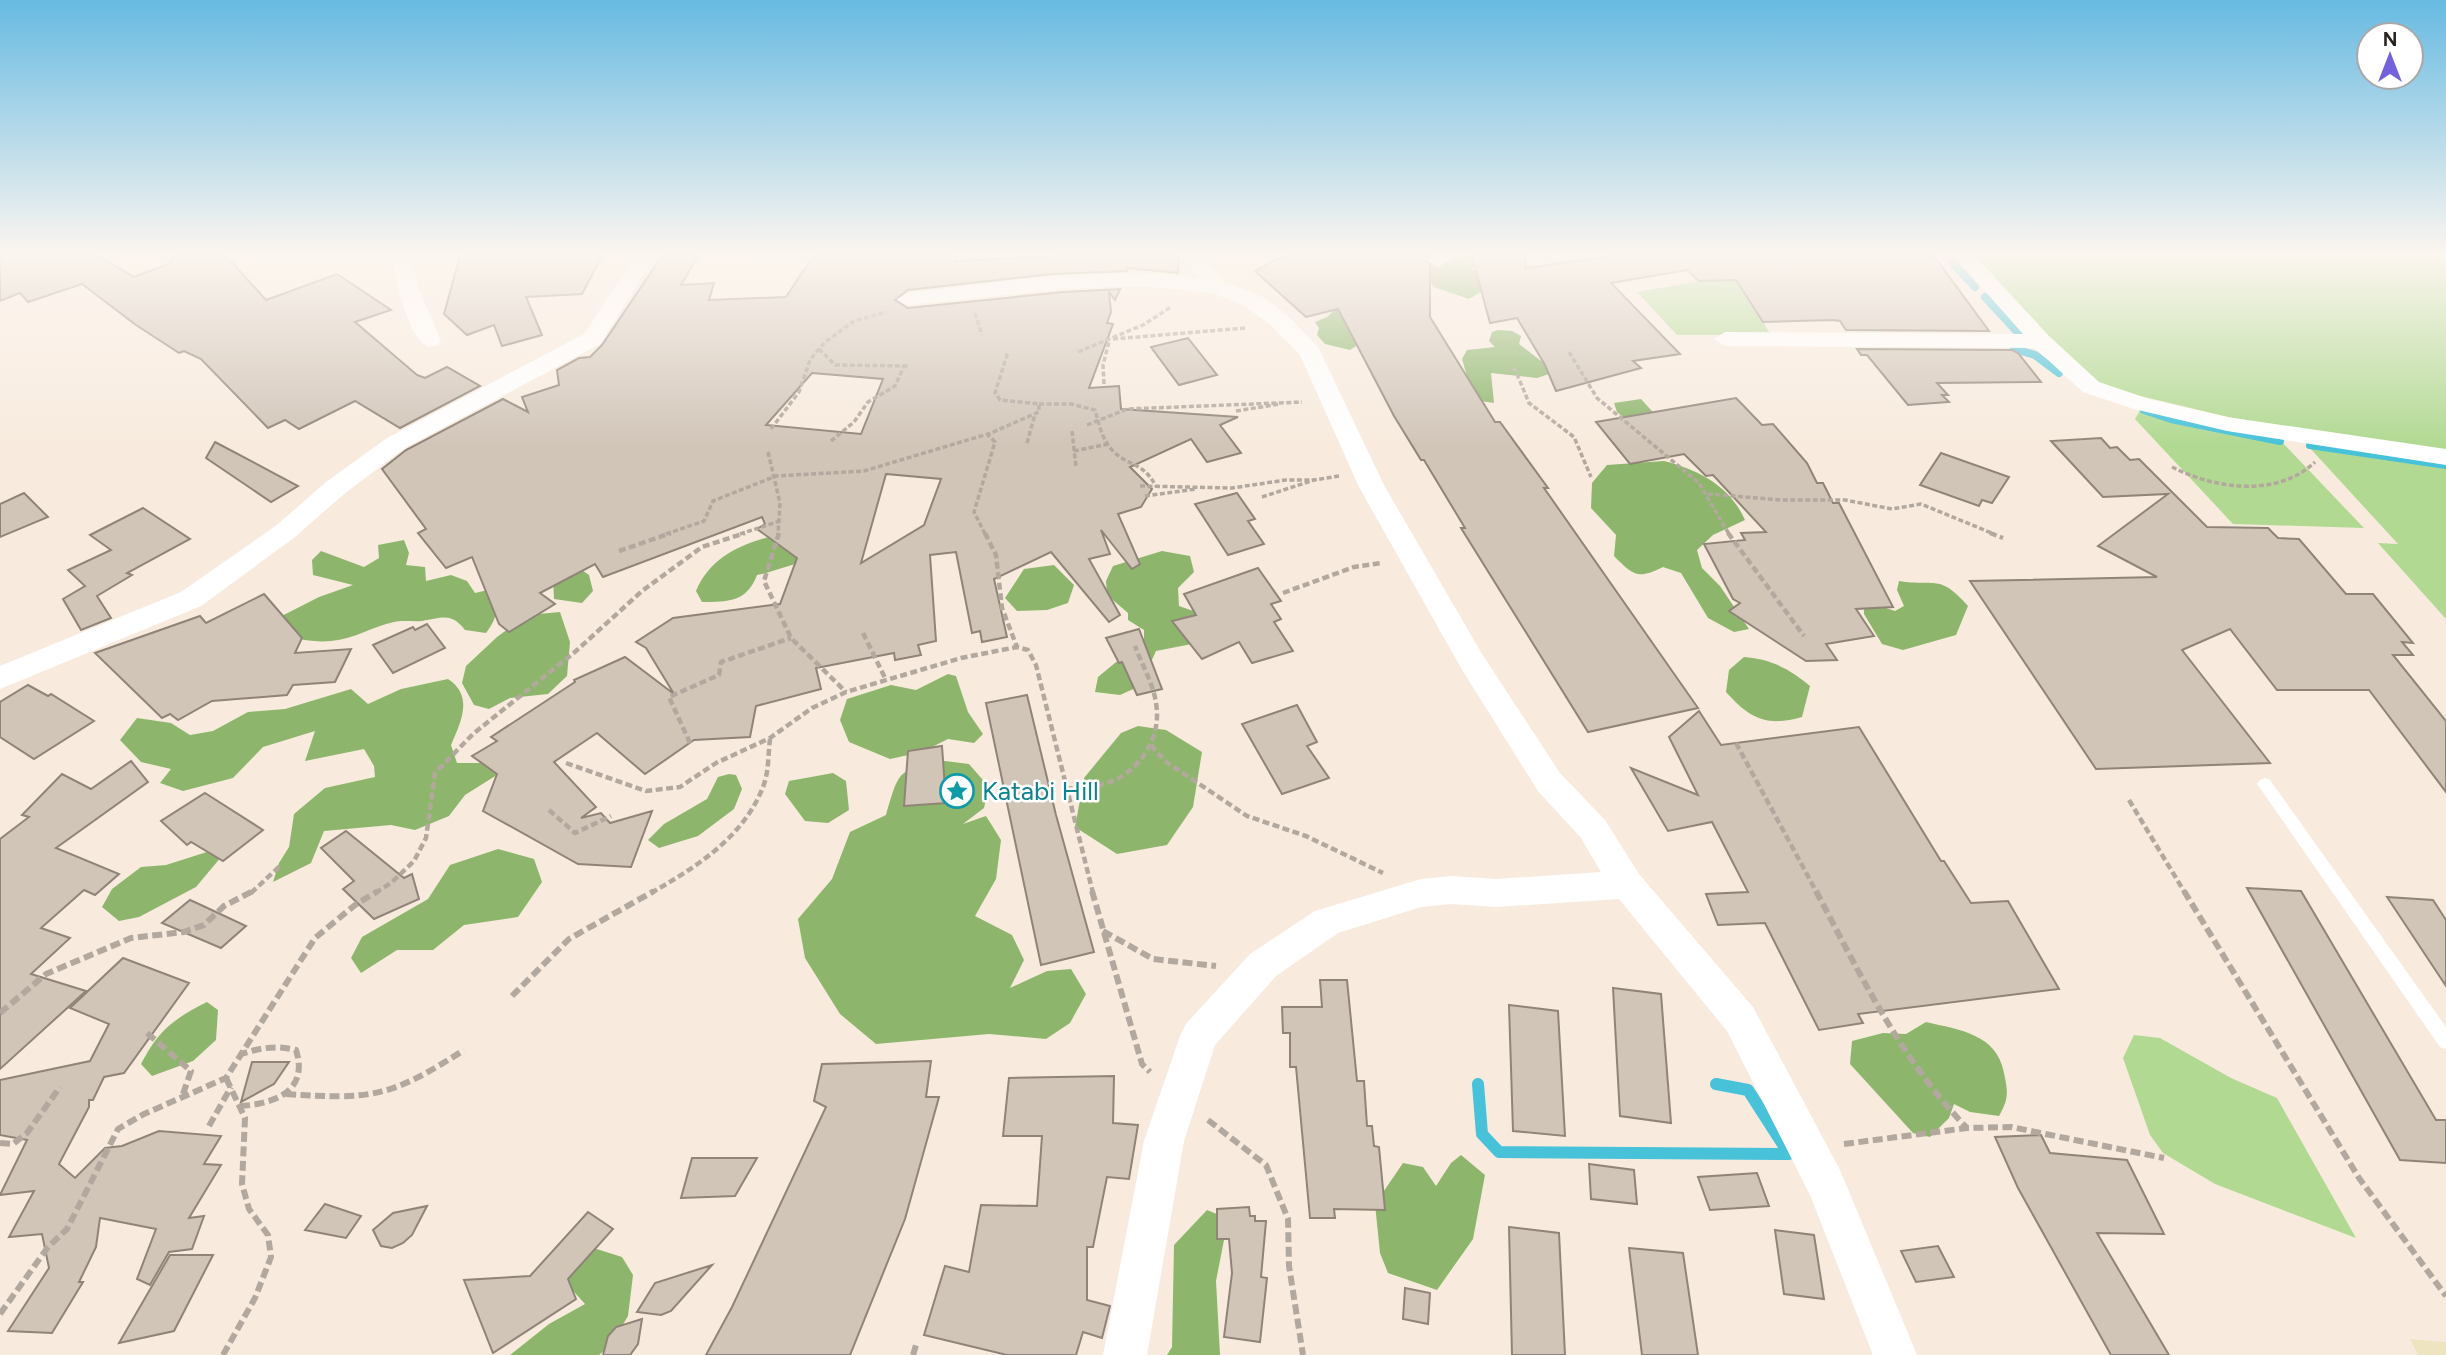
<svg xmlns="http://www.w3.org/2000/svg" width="2446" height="1355" viewBox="0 0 2446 1355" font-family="Figtree,sans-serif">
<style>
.green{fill:#b1d992}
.forest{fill:#8db66c}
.sand{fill:#eee4bf}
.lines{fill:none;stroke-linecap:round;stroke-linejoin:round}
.stream-far1{stroke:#47c2d9;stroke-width:8}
.stream{stroke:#47c2d9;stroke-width:12}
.building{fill:#d1c5b8;stroke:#908478;stroke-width:2;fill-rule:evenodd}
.path-far2{stroke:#b3a89e;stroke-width:3.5;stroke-dasharray:5 2.5;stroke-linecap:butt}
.path-far1{stroke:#b3a89e;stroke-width:4.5;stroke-dasharray:7 3.5;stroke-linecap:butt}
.path{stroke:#b3a89e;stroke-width:6;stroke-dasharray:10 4.5;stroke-linecap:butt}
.lane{fill:#fff;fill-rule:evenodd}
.street{fill:#fff;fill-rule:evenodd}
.labels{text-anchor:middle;stroke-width:5;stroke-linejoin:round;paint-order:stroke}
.culture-label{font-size:26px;fill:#0d838f;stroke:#fff;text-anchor:start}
</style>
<rect width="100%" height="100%" fill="#f8ebde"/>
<g class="green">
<path d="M1969 256H2446V451L2241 420 2111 389 2070 365Z"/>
<path d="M1737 280 1771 335H1677L1637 292 1700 281Z"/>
<path d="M2142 407 2278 438 2364 528 2233 524 2135 419Z"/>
<path d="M2307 442 2446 463V619L2378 543 2398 544 2309 447Z"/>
<path d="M2134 1035 2160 1038 2231 1078 2277 1098 2356 1238 2215 1184 2163 1153 2150 1135 2123 1058Z"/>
</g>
<g class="forest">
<path d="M1407 256 1438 257 1450 261 1449 256H1478L1472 269 1484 277V290L1469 299 1434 287 1427 276 1430 270Z"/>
<path d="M1338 307 1364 341 1350 350 1325 344 1317 335 1319 328 1315 322 1327 317Z"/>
<path d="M1498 330 1512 331 1521 336 1519 344 1549 367 1552 373 1537 378 1491 373 1494 403 1474 400 1462 359 1467 350 1495 347 1489 341 1492 332Z"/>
<path d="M1641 399 1661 421 1633 425 1617 412 1614 403Z"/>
<path d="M1664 461C1699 470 1730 486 1745 520L1713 535 1697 550 1702 568 1720 586 1749 629 1734 632 1708 618 1681 573 1663 567C1637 580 1633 575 1614 556L1616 535 1591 508 1592 483 1607 465Z"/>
<path d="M772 536 813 560C793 563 777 571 757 575 747 602 728 602 702 602L696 591C710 558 739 545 772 536Z"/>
<path d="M404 540 409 553 406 565 425 567 426 581 451 575 467 581 475 593 488 590C498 609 499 616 486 633L465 630C451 612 442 618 422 621 413 622 403 620 394 622 373 626 355 639 331 641 307 643 284 637 264 625L319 597 353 585 313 575 312 560 321 551 364 567 379 558 378 545Z"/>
<path d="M1162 551 1190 556 1194 572 1178 588 1179 606 1199 613 1212 640 1156 651 1140 686 1120 695 1095 692 1098 677 1144 639V630L1128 620V613L1107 595 1106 581 1113 566Z"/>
<path d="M569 561 589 575 593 591 582 603 554 599 553 576Z"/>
<path d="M1054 565 1074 585 1068 603 1047 610 1017 611 1005 598 1024 569Z"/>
<path d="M1899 581C1936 587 1939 573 1968 606L1956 635 1903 650 1882 644 1864 614V601L1895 611 1904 606 1897 590Z"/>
<path d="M560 612 570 642 567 676 548 694 510 698 489 709 474 705 462 683 466 666 497 637 527 615Z"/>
<path d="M1744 657C1771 659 1790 669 1810 686L1802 717C1767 727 1750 719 1726 692L1729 670Z"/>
<path d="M948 674 956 676 968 712 983 734 974 743 948 739 922 752 890 759 849 742 840 720 847 699 891 685 916 690Z"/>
<path d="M448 679C474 696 461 722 451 745L457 763H504L500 773 465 795 449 816 415 830 391 825 324 831 311 863 273 882 279 863 289 847 294 814 325 788 375 777 374 766 364 749 305 761 315 731 263 747 233 778 183 791 160 783 171 769 141 762 120 740 137 718 171 723 190 735 213 731 248 712 285 709 351 689 368 704 401 689Z"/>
<path d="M1138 726 1166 730 1202 752 1193 807 1167 845 1117 854 1075 827 1084 778 1121 733Z"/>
<path d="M945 761 969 764 989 787 984 808 963 824 986 816 1001 840 996 879 975 916 1012 935 1024 960 1010 988 1047 971 1071 969 1086 994 1070 1023 1046 1039 989 1034 876 1044 840 1014 805 958 798 919 832 879 850 832 886 815C900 768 897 771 945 761Z"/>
<path d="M833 773 846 781 849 810 828 823 805 821 785 794 789 781Z"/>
<path d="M729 774 736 775 742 789 734 809 698 836 659 848 648 840 664 824 707 799 718 777Z"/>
<path d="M232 844 196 887 139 917 119 921 102 907 112 889 141 867 166 865Z"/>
<path d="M498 849 534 859 542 882 518 917 464 925 433 950H397L361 973 351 958 362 937 428 899 450 865Z"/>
<path d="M207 1002 218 1010 216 1040 193 1061 152 1076 141 1064C158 1031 173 1019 207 1002Z"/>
<path d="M1926 1022C1960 1030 1997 1034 2004 1073 2008 1092 2009 1099 1999 1116L1970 1112 1954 1104 1949 1118 1930 1137 1913 1133 1850 1064 1852 1041 1883 1033 1906 1034Z"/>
<path d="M1461 1155 1485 1175 1473 1239 1437 1290 1388 1273 1380 1253 1375 1204 1403 1163 1423 1167 1436 1186 1451 1163Z"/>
<path d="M1207 1210 1224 1217 1225 1235 1216 1281 1220 1355H1167L1172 1347 1174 1245Z"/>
<path d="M584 1245 622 1257 633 1275 628 1316 611 1345 599 1355H510L549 1324 585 1304 558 1274Z"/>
</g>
<path class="sand" d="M2410 1339 2446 1342V1355H2418Z"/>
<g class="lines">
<g class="stream-far1">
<path d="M1946 256 1975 287"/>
<path d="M1985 297 2021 336"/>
<path d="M2014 349 2035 355 2059 373"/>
<path d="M2144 410 2171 419 2280 441"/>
<path d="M2310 445 2446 465"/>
</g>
<path class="stream" d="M1478 1084 1482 1134 1499 1152 1789 1154 1748 1090 1716 1084"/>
</g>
<g class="building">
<path d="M0 256H99L134 277 171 263 172 256H226L266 300 337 274 391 310 355 322 417 375 425 378 447 367 480 386 400 428 355 401 299 429 285 420 268 428 201 359 184 351 179 353 136 325 82 284 28 302 20 293 0 301Z"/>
<path d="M460 256H602L582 294 526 297 542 335 502 346 494 325 467 335 444 314Z"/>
<path d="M662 256H698L681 285 714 283 709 300 786 297 813 256H956L955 261 1061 256H1179L1178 273 1128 268 1127 271 1053 274 908 290 895 300 908 308 1063 292 1120 289 1115 300 1109 292 1111 312 1107 323 1113 324 1089 388 1119 386 1121 409 1238 417 1220 425 1241 453 1207 462 1191 439 1130 467 1152 489 1141 507 1118 514 1140 564 1132 569 1101 530 1110 554 1089 559 1120 615 1109 622 1051 552 994 579 1007 637 982 642 980 631 972 633 956 552 930 555 936 641 918 645 921 655 895 660 894 653 816 668 821 689 756 706 750 737 694 740 645 774 597 733 554 762 596 807 581 818 601 813 610 823 652 811 631 867 578 864 483 811 497 774 472 756 497 741 491 737 575 682 574 680 625 657 674 694 646 648 636 642 673 618 780 604 797 558 757 529 765 524 762 517 603 577 595 564 540 593 555 604 509 632 499 624 472 557 446 568 418 533 426 529 382 469 406 450 503 399 528 412 522 397 559 385 557 370 579 358 590 357 602 345ZM812 373 883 379 861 434 766 425ZM886 474 941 479 924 525 861 563Z"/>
<path d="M1284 256H1429L1425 261 1430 265V317L1495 422H1500L1548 488H1544L1698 708 1588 732 1461 528H1465L1424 460H1421L1394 416 1338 309 1306 317 1255 271Z"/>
<path d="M1472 256H1525L1526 268 1613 256H1934L1989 331 1846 330 1840 321 1832 320 1763 322 1736 280 1699 281 1687 270 1611 283 1680 354 1633 361 1641 368 1556 391 1545 365 1517 318 1490 323Z"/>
<path d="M1188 338 1217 375 1179 385 1151 347Z"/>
<path d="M1857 349 2012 350 2018 353 2041 382 1937 383 1948 395H1942L1949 402 1908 405 1867 355H1861Z"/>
<path d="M1736 398 1762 425 1773 424 1807 463 1817 483H1823L1833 503H1839L1893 607 1856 609 1874 636 1826 644 1837 660 1806 661 1729 611 1740 603 1733 599 1704 544 1745 540 1741 533 1766 532 1713 475 1706 476 1684 454 1630 464 1596 422Z"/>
<path d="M2101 438 2110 448 2117 447 2130 460 2139 459 2207 527 2268 528 2278 538 2299 539 2346 594H2373L2413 643 2402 642 2413 655H2393L2446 721V792L2369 690H2277L2230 629 2182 650 2270 763 2096 769 1970 581 2157 577 2098 546 2168 494 2103 497 2051 441Z"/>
<path d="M215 442 298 486 271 502 206 458Z"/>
<path d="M1941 453 2009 477 1992 503 1982 500 1979 506 1920 485Z"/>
<path d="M24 493 48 517 0 537V504Z"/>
<path d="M1237 493 1255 519 1248 521 1264 544 1228 555 1195 504Z"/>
<path d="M143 508 190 539 127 573 132 575 97 596 111 618 81 630 63 599 85 586 68 570 111 550 90 535Z"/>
<path d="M1258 568 1281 601 1271 604 1281 619 1274 622 1293 651 1252 663 1239 642 1202 659 1172 621 1196 615 1184 594Z"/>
<path d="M264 594 302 638 295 653 351 649 335 682 293 685 287 695 212 701 178 720 170 714 162 718 95 653 200 616 206 623Z"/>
<path d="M427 624 445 648 393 673 373 645 413 627 415 630Z"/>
<path d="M1139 629 1162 689 1137 695 1122 662 1119 663 1106 638Z"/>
<path d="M28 685 48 696 51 694 94 721 34 759 0 737V702Z"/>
<path d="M1027 695 1056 815 1094 952 1041 965 986 703Z"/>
<path d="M1297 705 1317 742 1307 746 1329 778 1282 794 1242 724Z"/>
<path d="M1699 711 1721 745 1859 727 1941 861H1944L1971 903 2008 901 2059 989 1858 1014 1863 1023 1819 1030 1765 923 1718 925 1706 894 1748 892 1712 822 1668 831 1631 768 1698 795 1669 737Z"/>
<path d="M942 746 946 803 904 806 908 751Z"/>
<path d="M131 761 148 782 56 848 119 874 95 895 84 890 41 928 70 938 31 974 86 991 0 1069V839L29 817 22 815 62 774 91 789Z"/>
<path d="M205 793 263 830 223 861 191 842 187 845 161 821Z"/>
<path d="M346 831 404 878 412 874 419 899 374 919 343 889 354 881 321 848Z"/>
<path d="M2247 888 2301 891 2436 1120H2446V1163L2400 1160Z"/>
<path d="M2387 897 2433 900 2446 920V986Z"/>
<path d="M190 900 201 905 246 926 221 948 162 923Z"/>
<path d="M123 958 189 983 124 1073 104 1077 93 1100H89V1107L59 1164 75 1178 105 1148 122 1146 159 1131 221 1136 204 1164 221 1165 189 1218 204 1216 192 1249 169 1252 150 1285 137 1279 156 1229 100 1218 96 1247 79 1282H83L52 1333 8 1331 49 1268 42 1234 9 1237 34 1191 0 1195 27 1140 0 1135V1080L90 1061 109 1024 70 1008Z"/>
<path d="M1320 980H1347L1357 1081H1364L1367 1126H1372L1374 1146 1379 1147 1385 1210 1334 1209 1335 1218H1310L1296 1067H1290V1033H1283L1282 1007H1322Z"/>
<path d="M1613 988 1661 994 1671 1123 1620 1116Z"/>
<path d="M1509 1005 1558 1011 1565 1136 1513 1131Z"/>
<path d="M931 1061 926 1097H939L905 1219 850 1355H706L732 1307 826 1107 814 1101 822 1064Z"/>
<path d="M252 1062H289L274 1084 241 1102Z"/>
<path d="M1114 1076 1113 1123 1138 1125 1129 1179 1107 1177 1093 1247H1087V1300L1110 1306 1102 1338 1083 1332 1076 1355H1007L924 1335 945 1266 969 1272 981 1205 1037 1206 1042 1136H1003L1009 1078Z"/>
<path d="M2041 1135 2050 1153 2127 1160 2164 1234 2097 1233 2169 1355H2111L2018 1188 1995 1137Z"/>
<path d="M692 1158H757L735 1196 681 1198Z"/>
<path d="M1589 1164 1634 1170 1637 1204 1591 1199Z"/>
<path d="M1757 1173 1769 1206 1710 1210 1698 1177Z"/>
<path d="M325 1204 361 1216 346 1238 305 1230Z"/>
<path d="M427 1206 412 1235 403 1243 392 1248 381 1246 373 1230 393 1213Z"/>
<path d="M1249 1207 1250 1216H1255V1221H1266L1261 1277 1267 1278 1260 1342 1224 1337 1232 1273 1229 1239H1217V1209Z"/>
<path d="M588 1212 613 1229 568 1279 576 1299 493 1353 464 1280 530 1276Z"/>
<path d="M1509 1227 1559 1233 1565 1355H1512Z"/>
<path d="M1775 1230 1814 1235 1824 1299 1784 1294Z"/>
<path d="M1938 1246 1954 1277 1916 1282 1901 1251Z"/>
<path d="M1629 1248 1683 1253 1698 1355H1642Z"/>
<path d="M170 1255H213L174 1331 119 1343Z"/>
<path d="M712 1265 671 1311 661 1315 637 1312 655 1283Z"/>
<path d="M1405 1288 1430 1293 1428 1324 1403 1319Z"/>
<path d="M642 1319 638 1344 630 1355H603L608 1336 616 1327Z"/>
</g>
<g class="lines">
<g class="path-far2">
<path d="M975 313 982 335"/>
<path d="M1113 339 1245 328"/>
<path d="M819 349 835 365 909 366"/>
<path d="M1078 352 1143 325 1171 307"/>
<path d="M1569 352 1597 398 1699 483 1729 534"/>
<path d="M1514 367 1529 403 1574 437 1591 477"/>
<path d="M1104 384 1103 365 1109 342"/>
<path d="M1039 404H1071L1095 410C1099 424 1102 440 1113 451 1130 468 1141 460 1156 486"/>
<path d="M1236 411 1280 404"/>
<path d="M1087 425 1127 409 1302 402"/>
<path d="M771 429 799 392 810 360 824 343 854 321 887 312"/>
<path d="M1072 431 1076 467"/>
<path d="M831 441 854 422 868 402 895 386 904 366"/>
<path d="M1027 443 1035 414"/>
<path d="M1074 451 1108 444"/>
<path d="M768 452 780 503 778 534"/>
<path d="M2172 467C2215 489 2277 498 2315 462"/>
<path d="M1140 486 1232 488 1286 480H1314"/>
<path d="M1708 494 1781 500H1845L1892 509 1921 504 1994 534"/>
<path d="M1145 496 1196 489"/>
<path d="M1262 497 1314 480 1339 476"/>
<path d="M666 534 704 521 713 501 776 476 864 471 991 433 1039 412V404L1000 400 995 393 1008 352"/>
<path d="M740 534 783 520"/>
<path d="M985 534 974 512 995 442 988 435"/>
</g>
<g class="path-far1">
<path d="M779 533 764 581 791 638 846 692"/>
<path d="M985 533 996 555 1002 608 1017 647"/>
<path d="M1728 533 1804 636"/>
<path d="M1990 533 2003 538"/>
<path d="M619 551 671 533"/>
<path d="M1283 593 1354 567 1382 563"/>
<path d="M863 633 886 680"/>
<path d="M690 743 669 697 719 675 721 662 791 638"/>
<path d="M1736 743 1817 893"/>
<path d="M1151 745 1165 761 1247 816 1306 836 1383 873"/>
<path d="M566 763 646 791 680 787 716 763 770 738 812 708 846 692 961 658 1017 647 1028 650 1036 665 1093 893"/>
<path d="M1066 789C1080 787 1096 788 1110 782 1141 770 1162 737 1156 703 1153 683 1142 665 1135 646"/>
<path d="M2129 800 2185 893"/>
<path d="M549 810 575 833 611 816"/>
<path d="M251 893 280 866"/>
<path d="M375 893 391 883 414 861 426 838 435 773 473 734 576 651 642 591 702 547 745 533"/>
<path d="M651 893C696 867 743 838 763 787 769 772 768 755 770 739"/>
</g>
<g class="path">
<path d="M1092 891 1142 1064 1150 1072"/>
<path d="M1816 891C1860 974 1901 1060 1967 1128"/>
<path d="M2184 891 2359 1178 2446 1296"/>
<path d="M1103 931 1153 959 1216 966"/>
<path d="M512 996 569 939 654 891"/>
<path d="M0 1013 46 974 131 938 184 932 204 925 224 906 253 891"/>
<path d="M147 1033 191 1071 182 1097"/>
<path d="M286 1094C372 1100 391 1097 464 1050"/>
<path d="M240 1106C275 1104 309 1091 296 1050 276 1045 260 1048 241 1054"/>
<path d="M1208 1120 1266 1165 1288 1219 1289 1266 1303 1355"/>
<path d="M209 1126 231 1087"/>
<path d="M0 1143 13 1144 27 1133 60 1087"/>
<path d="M1844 1144 1967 1128 2011 1127 2164 1158"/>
<path d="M0 1314 48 1247 67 1229 118 1129 144 1114 226 1078 315 938 355 905 378 891"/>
<path d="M223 1355 255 1298 271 1257 268 1235 249 1209 242 1184 245 1118 226 1078"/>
<path d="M913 1355 916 1345"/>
</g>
<path class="lane" d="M2265 778 2270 780 2446 1027V1049L2440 1047 2260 788 2257 784 2260 780Z"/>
<g class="street">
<path d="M392 256H412L418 288 441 340 438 345 430 347C408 341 395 277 392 256Z"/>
<path d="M635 256H655L600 344 405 448 344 494 295 537 201 606 0 689V666L181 592 277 525 326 482 387 438 584 334Z"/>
<path d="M1182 256H1203L1225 282 1261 296 1287 315 1318 347 1385 487 1482 654 1560 773 1605 820 1639 874 1753 1007 1840 1170 1917 1355H1873L1810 1195 1727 1031 1619 899 1496 907 1451 904 1421 907 1338 933 1276 976 1215 1045 1184 1141 1147 1355H1103L1144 1141 1180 1036 1186 1024 1250 954 1315 911 1421 879 1451 876 1496 879 1601 872 1581 838 1538 791 1461 668 1359 487 1300 355 1271 325 1245 306 1213 293 1140 286 1063 289 908 305 897 299 908 293C1004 282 1102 265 1199 278Z"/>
<path d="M1432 256H1458L1438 267 1428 261Z"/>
<path d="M1954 256H1975L2049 336 2099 382 2149 399 2227 417 2446 449V465L2227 431 2134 409 2083 392 2035 348 1725 346 1714 339 1725 332 2023 334Z"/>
</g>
</g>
<linearGradient id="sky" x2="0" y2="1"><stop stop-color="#67bae2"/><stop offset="0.57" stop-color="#fcf6f0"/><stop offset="1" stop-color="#fcf6f0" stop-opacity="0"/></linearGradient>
<rect width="2446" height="446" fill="url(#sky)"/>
<defs>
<g id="sight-ring" transform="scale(1.75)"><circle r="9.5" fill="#fff" stroke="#0f9aa8" stroke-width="1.5"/><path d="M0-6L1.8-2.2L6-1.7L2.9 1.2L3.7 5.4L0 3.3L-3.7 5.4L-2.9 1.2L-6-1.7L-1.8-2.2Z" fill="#0f9aa8"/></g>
</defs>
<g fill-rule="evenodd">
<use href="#sight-ring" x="957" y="791"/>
</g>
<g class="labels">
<g class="culture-label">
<text x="982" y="800">Katabi Hill</text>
</g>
</g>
<g transform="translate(2390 56)"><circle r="33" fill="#ffffff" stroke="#aaa8a6" stroke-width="2"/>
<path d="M0-5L12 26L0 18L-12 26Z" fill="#7462dd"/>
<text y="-10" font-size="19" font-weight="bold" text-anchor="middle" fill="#2a2520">N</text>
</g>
</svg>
